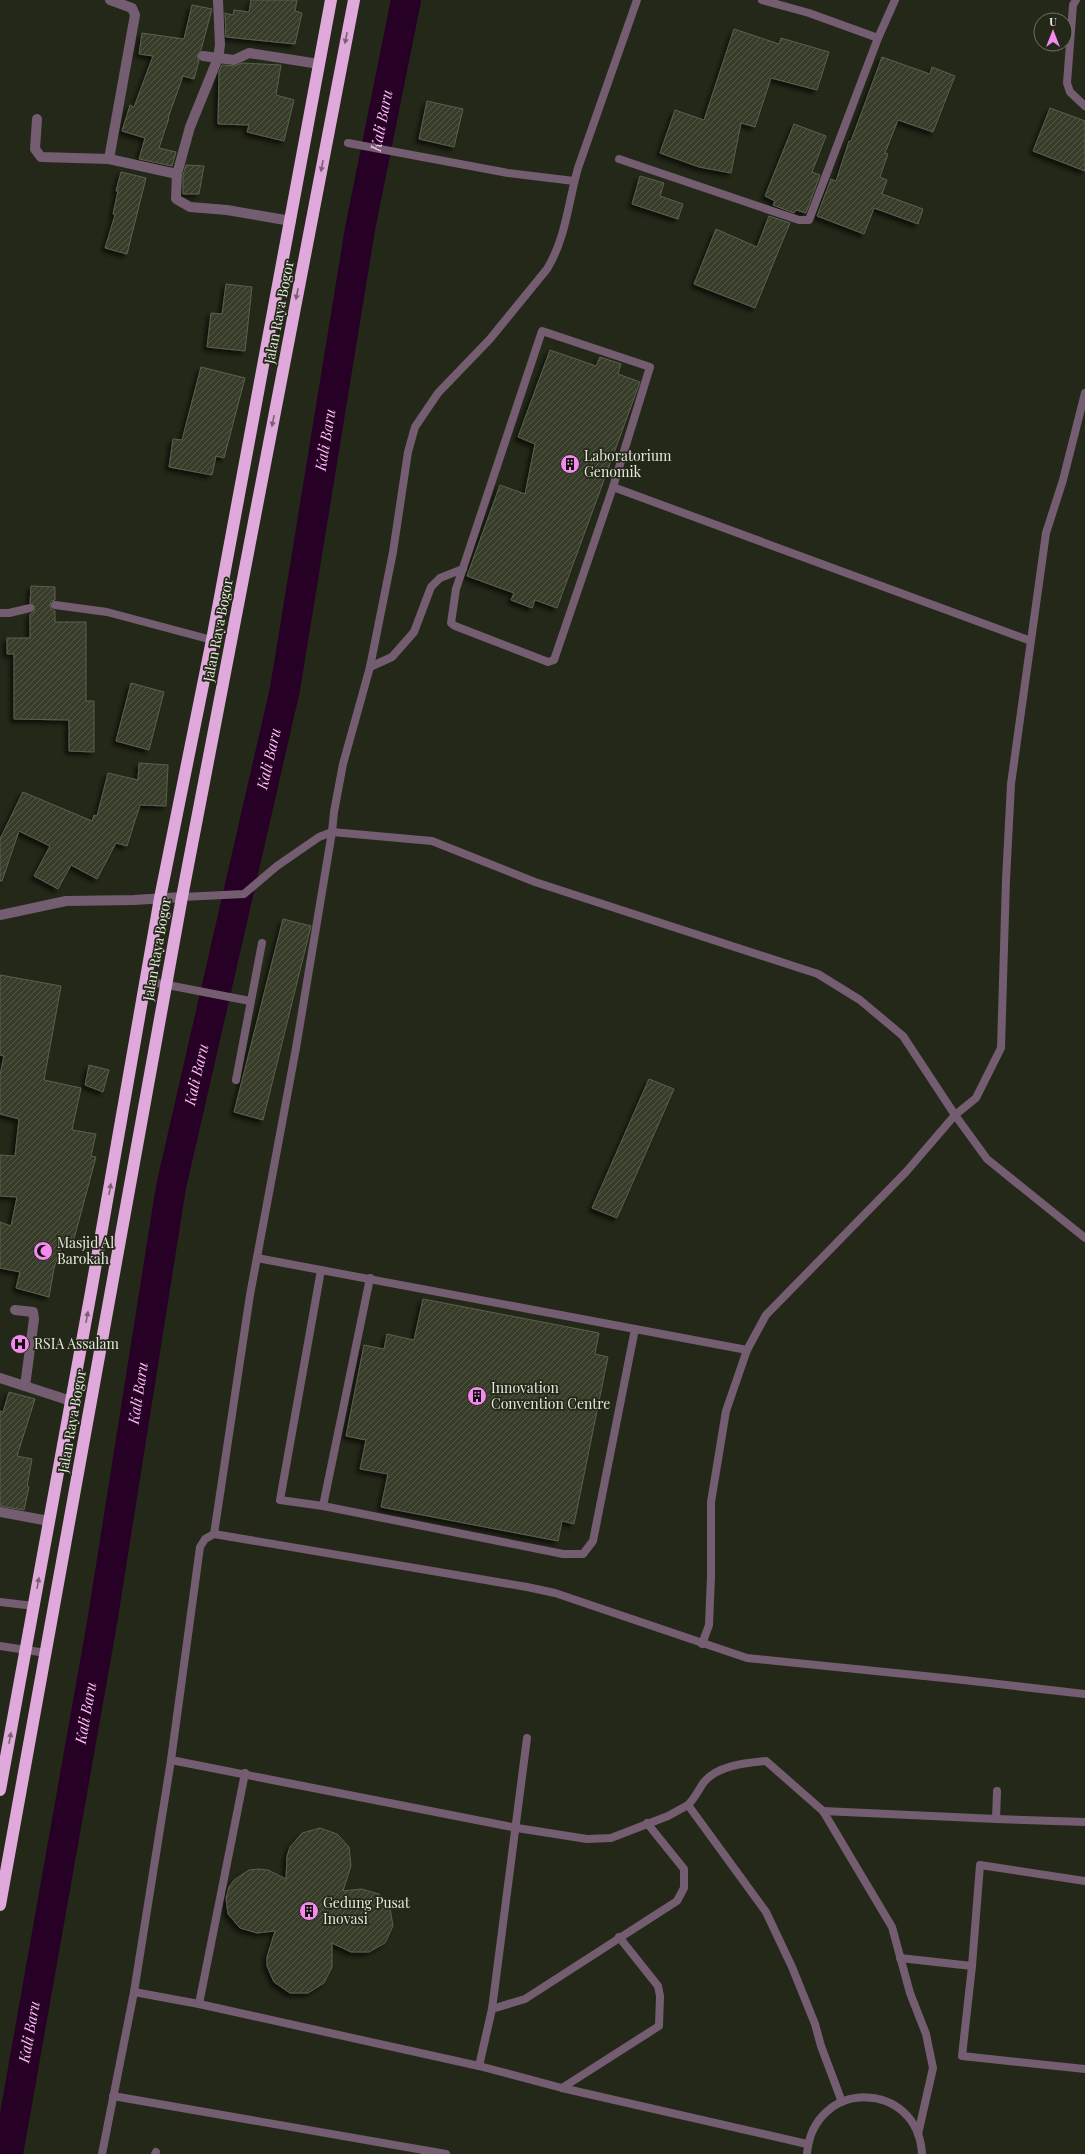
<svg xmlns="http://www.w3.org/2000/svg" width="1085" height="2154" viewBox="0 0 1085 2154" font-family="'Playfair Display',serif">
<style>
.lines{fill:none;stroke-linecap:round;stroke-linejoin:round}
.river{stroke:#270026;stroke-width:30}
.building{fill:url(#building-hatch);stroke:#5b604e;filter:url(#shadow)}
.lane{stroke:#745d71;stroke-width:8}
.street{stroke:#745d71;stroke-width:10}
.highway{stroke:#e0a9db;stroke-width:12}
.oneway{fill:#796270}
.labels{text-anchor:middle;stroke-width:3.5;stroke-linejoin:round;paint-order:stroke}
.street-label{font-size:14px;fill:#e5e8dd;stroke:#242818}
.poi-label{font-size:14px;fill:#e5e8dd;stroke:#242818;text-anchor:start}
.water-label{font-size:15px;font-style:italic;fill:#fbbff5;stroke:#242818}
</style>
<defs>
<pattern id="building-hatch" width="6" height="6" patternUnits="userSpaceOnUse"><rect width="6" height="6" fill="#383c2c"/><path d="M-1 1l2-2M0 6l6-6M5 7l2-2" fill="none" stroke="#55584a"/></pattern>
<filter id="shadow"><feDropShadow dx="-3.5" dy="3.5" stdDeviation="2" flood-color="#0009"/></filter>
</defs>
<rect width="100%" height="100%" fill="#242818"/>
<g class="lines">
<path class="river" id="s1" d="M8 2154 102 1623 171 1187 285 689 360 229 406 0"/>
</g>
<g class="building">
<path d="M251 0H297L295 11 302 13 295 44 226 37 225 13 233 15 234 10 249 12Z"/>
<path d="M192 5 212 9 201 50 197 55 199 61 194 79 183 76 168 118H169L159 148 176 152 172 166 139 159 145 138 122 131 130 105 134 107 153 56 139 54 142 33 184 39Z"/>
<path d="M734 29 779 44 781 38 829 52 817 90 771 78 755 127 741 123 731 173 699 167 660 153 675 110 704 120Z"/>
<path d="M882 57 930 74 932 67 955 76 933 132 898 120 885 153 888 154 880 177 887 180 882 194 923 209 918 224 874 208 864 234 817 216 831 179 836 181 849 141H851Z"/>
<path d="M242 63 281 65 276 95 294 100 284 141 247 132 249 125 218 124 219 72 222 65 234 66Z"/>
<path d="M427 101 463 109 454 147 419 139Z"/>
<path d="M1050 108 1085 121V171L1033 151Z"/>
<path d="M794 124 826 136 812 172 820 175 806 213 796 210 794 213 773 205 775 201 765 196Z"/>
<path d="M186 165 204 166 199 194H183V175Z"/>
<path d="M121 172 146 178 127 254 105 248 115 215 113 214 118 191H116Z"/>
<path d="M640 176 664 183 660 196 683 204 678 219 632 204Z"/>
<path d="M769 216 790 223 755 308 694 284 716 229 757 247Z"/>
<path d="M226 284 252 287 245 351 207 347 211 313 222 314Z"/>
<path d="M550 350 596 366 600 357 621 364 618 374 640 382 557 608 535 600 532 608 511 600 514 593 467 576 500 485 525 494 535 444 518 437Z"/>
<path d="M201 367 245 378 224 458 216 456 212 475 169 467 173 439 182 440Z"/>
<path d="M31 586 55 587V600L51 601 50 605 51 609 55 611V622H86V701H94V752L69 751V720L14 719V654H7V638H30V614L34 612 35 607 30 603Z"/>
<path d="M131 683 164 692 149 750 116 741Z"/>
<path d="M139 763 168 765 166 806 140 805 127 846 116 843 97 879 71 865 58 889 34 876 50 846 19 831 2 881H0V839L23 792 92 821 94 815 97 816 108 773 138 780Z"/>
<path d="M283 919 311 926 263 1120 234 1112Z"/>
<path d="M0 975 61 986 44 1080 81 1088 72 1130 96 1134 91 1156 96 1157 74 1239 65 1237 54 1268 49 1297 16 1288 20 1272 0 1268V1222L11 1226 17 1197 0 1196V1155L15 1156 19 1119 0 1114V1075L4 1056 0 1055Z"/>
<path d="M89 1065 109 1070 103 1092 85 1085Z"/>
<path d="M649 1079 674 1089 617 1218 592 1208Z"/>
<path d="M423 1299 599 1333 595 1354 608 1357 574 1524 562 1521 558 1541 381 1507 388 1474 360 1469 366 1440 346 1436 364 1345 384 1349 387 1334 414 1340Z"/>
<path d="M9 1392 35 1399 17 1456 32 1459 27 1486 29 1487 24 1510 0 1506V1411L3 1412Z"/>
<path d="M320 1828 337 1834 349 1847 351 1866 343 1891 361 1889 379 1894 390 1908 393 1926 385 1943 369 1952H351L332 1943V1967L324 1983 308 1993H290L274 1982 267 1966V1957L275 1931 257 1933 240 1928 228 1914 226 1898 229 1887 234 1880 249 1870 259 1869 268 1870 286 1879 287 1856 290 1847 302 1833Z"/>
</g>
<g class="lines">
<g class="lane">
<path d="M762 0 809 13 878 38"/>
<path d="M1076 0 1073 5 1067 83 1070 92 1085 106"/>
<path d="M348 143 508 173 574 181"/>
<path d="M619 159 799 220H809L878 38 895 0"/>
<path d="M542 331 650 367 613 487 554 660 548 662 455 626 451 623 456 589Z"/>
<path d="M613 487 1031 641"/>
<path d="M55 605 107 612 212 640"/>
<path d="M0 613H9L30 608"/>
<path d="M370 667 392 657 414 632 431 587 440 578 463 569"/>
<path d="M182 897 244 894 277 866 319 837 332 832 432 841 535 882 818 974 860 1000 903 1036 955 1115 987 1159 1085 1238"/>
<path d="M147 981 250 1001"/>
<path d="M236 1080 262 943"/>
<path d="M257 1258 747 1350"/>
<path d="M321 1270 280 1500 323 1506 563 1554H583L593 1541 635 1329"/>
<path d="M323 1506 370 1278"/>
<path d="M214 1534 250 1295 296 1048 332 832 334 812 343 764 370 667 393 552 408 452 415 427 438 393 490 339 547 269C566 238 568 203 578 168L637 0"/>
<path d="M0 1602 34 1606"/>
<path d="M702 1644 709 1625 711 1576V1502L726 1411 747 1350 766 1315 906 1172 955 1115 976 1098 1001 1048 1006 880 1011 784 1046 533 1063 480 1085 393"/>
<path d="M0 1646 46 1653"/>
<path d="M171 1760 517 1828 587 1839 611 1838 668 1816 688 1805"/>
<path d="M823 1811 996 1819 997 1791"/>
<path d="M996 1819 1085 1822"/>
<path d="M900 1958 972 1966 980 1865 1085 1881"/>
<path d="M972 1966 962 2056 1085 2069"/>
<path d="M134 1992 199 2004 479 2066 562 2088 807 2144"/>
<path d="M199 2004 245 1773"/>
<path d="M492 2009 525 1999 677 1901 684 1888V1869L647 1823"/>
<path d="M479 2066 492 2009 527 1738"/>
<path d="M562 2088 659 2026 660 1996 658 1986 619 1937"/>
<path d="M113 2096 446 2154"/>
<path d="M842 2102 821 2046 815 2024 792 1967 766 1912 688 1805C695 1798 699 1789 704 1782 718 1765 747 1763 766 1761L823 1811 892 1927 910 1993 926 2034 933 2068 918 2134"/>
<path d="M102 2154 134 1992 171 1760 200 1547 205 1539 214 1534 527 1587 555 1593 747 1658 954 1679 1085 1694"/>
<path d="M155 2154 156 2152"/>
<path d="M807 2154C813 2078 918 2079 922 2154"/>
</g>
<g class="street">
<path d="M218 0 220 45 218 58 190 127 177 174 176 199 190 207 227 210 291 221"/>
<path d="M203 56 234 60 249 53 319 64"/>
<path d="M37 119 35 149 41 157 109 159 177 174"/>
<path d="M109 159 135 15 132 8 110 0"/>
<path d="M0 915 66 901 134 900 182 897"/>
<path d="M15 1310 33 1312 34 1319 25 1386"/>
<path d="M0 1378 71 1401"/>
<path d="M0 1512 49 1521"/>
</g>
<g class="highway">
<path d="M0 1790 91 1292 160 898 212 640 331 0"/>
<path d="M0 1905 182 897 354 0"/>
</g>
</g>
<defs><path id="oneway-solid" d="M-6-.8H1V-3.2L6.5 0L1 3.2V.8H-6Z"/></defs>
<g class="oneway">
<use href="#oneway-solid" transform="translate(346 38) rotate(101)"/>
<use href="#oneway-solid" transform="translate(322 166) rotate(101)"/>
<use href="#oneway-solid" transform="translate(297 294) rotate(101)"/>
<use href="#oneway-solid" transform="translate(273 421) rotate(101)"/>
<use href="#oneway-solid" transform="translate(110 1189) rotate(-80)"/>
<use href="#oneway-solid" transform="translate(87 1317) rotate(-80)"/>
<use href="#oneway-solid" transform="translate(38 1583) rotate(-80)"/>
<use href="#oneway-solid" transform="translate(10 1738) rotate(-80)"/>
</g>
<defs>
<g id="building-disc" transform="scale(1)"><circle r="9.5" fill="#f689ee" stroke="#242818"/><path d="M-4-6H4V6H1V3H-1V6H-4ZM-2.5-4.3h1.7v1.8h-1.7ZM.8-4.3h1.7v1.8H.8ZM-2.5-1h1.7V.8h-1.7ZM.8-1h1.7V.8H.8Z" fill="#111"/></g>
<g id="mosque-disc" transform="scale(1)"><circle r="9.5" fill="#f689ee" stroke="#242818"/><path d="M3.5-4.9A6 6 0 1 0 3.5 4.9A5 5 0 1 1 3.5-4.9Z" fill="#111"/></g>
<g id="hospital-disc" transform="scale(1)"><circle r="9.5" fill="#f689ee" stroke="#242818"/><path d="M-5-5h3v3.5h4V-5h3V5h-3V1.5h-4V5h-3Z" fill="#111"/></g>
</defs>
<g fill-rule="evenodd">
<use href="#building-disc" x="570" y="464"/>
<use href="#mosque-disc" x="43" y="1251"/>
<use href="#hospital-disc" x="20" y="1344"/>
<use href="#building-disc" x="477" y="1396"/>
<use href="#building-disc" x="309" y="1911"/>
</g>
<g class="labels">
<g class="street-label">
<text transform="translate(279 312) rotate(-79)" y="5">Jalan Raya Bogor</text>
<text transform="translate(218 630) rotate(-79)" y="5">Jalan Raya Bogor</text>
<text transform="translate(157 949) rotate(-80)" y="5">Jalan Raya Bogor</text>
<text transform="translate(72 1421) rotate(-80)" y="5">Jalan Raya Bogor</text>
</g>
<g class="poi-label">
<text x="584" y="461">Laboratorium<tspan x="584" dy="16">Genomik</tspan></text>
<text x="57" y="1248">Masjid Al<tspan x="57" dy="16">Barokah</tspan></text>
<text x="34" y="1349">RSIA Assalam</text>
<text x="491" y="1393">Innovation<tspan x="491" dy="16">Convention Centre</tspan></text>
<text x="323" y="1908">Gedung Pusat<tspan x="323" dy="16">Inovasi</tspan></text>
</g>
<g class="water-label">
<text dy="5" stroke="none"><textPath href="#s1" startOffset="2068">Kali Baru</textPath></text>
<text dy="5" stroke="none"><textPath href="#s1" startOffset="1744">Kali Baru</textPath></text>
<text dy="5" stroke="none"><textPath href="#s1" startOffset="1420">Kali Baru</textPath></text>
<text dy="5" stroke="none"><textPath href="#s1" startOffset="1096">Kali Baru</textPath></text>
<text dy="5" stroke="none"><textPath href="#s1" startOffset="772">Kali Baru</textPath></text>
<text dy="5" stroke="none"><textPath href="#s1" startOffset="448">Kali Baru</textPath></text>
<text dy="5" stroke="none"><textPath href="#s1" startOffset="124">Kali Baru</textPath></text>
</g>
</g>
<g transform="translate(1053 32)"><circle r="19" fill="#242818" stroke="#717567"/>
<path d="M0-3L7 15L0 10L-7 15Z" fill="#f689ee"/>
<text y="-6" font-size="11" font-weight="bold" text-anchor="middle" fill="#e5e8dd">U</text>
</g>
</svg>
